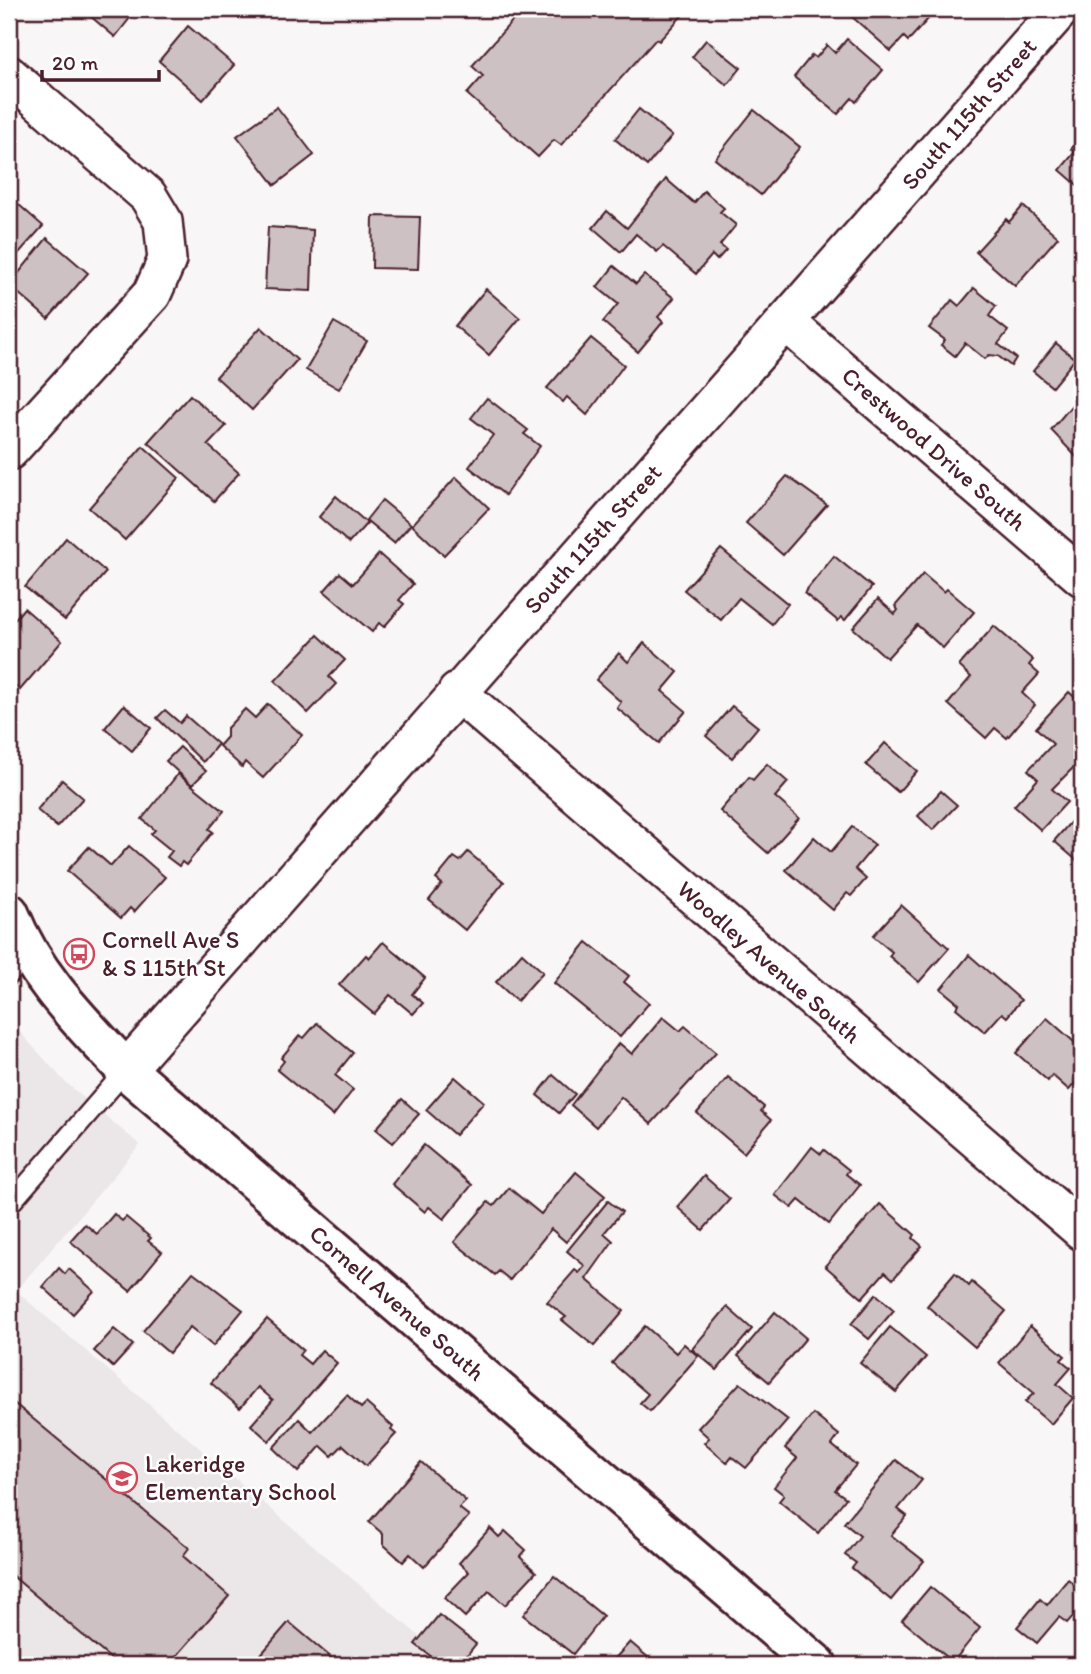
<svg xmlns="http://www.w3.org/2000/svg" width="1091" height="1674" viewBox="0 0 1091 1674" font-family="Itim,sans-serif">
<style>
.built{fill:#ebe6e8}
.building{fill:#cdc1c4;stroke:#4a1f2b;stroke-width:2}
.lines{fill:none;stroke-linecap:round;stroke-linejoin:round}
.service-casing{stroke:#4a1f2b;stroke-width:23}
.minor-casing{stroke:#4a1f2b;stroke-width:42}
.tertiary-casing{stroke:#4a1f2b;stroke-width:44}
.service{stroke:#fff;stroke-width:18}
.minor{stroke:#fff;stroke-width:37}
.tertiary{stroke:#fff;stroke-width:38}
.labels{text-anchor:middle;stroke-width:5;stroke-linejoin:round;paint-order:stroke}
.street-label{font-size:24px;fill:#4a1f2b;stroke:#fff}
.poi-label{font-size:24px;fill:#4a1f2b;stroke:#fff;text-anchor:start}
</style>
<rect width="100%" height="100%" fill="#f8f6f7"/>
<filter id="ink" filterUnits="userSpaceOnUse"><feTurbulence type="fractalNoise" baseFrequency=".0143" numOctaves="2"/><feDisplacementMap in="SourceGraphic" scale="14" xChannelSelector="R" yChannelSelector="G"/><feConvolveMatrix kernelMatrix="1 2 1 2 8 2 1 2 1" color-interpolation-filters="sRGB"/></filter>
<g filter="url(#ink)">
<path class="built" d="M9 1020 65 1082 140 1145 16 1291 453 1665H9Z"/>
<g class="building">
<path d="M82 9H137L115 37Z"/>
<path d="M523 9H688L659 41 656 39 561 145 554 140 538 157 467 94 483 76 472 66Z"/>
<path d="M857 9H929L925 14 929 18 908 41 904 37 891 51 851 16Z"/>
<path d="M188 26 234 65 203 100 159 61Z"/>
<path d="M847 39 883 70 856 102 852 98 838 114 794 77 812 55 816 58 827 45 835 53Z"/>
<path d="M706 40 741 68 727 85 692 57Z"/>
<path d="M277 107 314 155 275 185 237 136Z"/>
<path d="M639 109 672 136 647 166 615 139Z"/>
<path d="M754 110 800 147 761 195 715 159Z"/>
<path d="M1082 135V189L1060 170 1075 152 1071 149Z"/>
<path d="M666 179 694 203 704 191 724 208 720 212 736 225 720 245 726 250 717 260 712 255 696 274 663 246 657 252 636 234 621 252 593 228 607 211 627 228Z"/>
<path d="M9 196 43 226 10 263 9 262Z"/>
<path d="M1023 206 1058 237 1015 286 976 252 1006 219 1009 222Z"/>
<path d="M373 216 420 217 418 269 372 268Z"/>
<path d="M268 227 313 230 311 291 265 289Z"/>
<path d="M47 238 88 273 48 319 9 285Z"/>
<path d="M614 266 636 284 644 275 674 298 658 317 663 322 638 352 603 322 618 304 597 287Z"/>
<path d="M974 288 996 306 989 316 1008 331 998 344 1016 358 1011 366 998 356 989 355 985 359 965 343 955 356 941 345 945 340 929 328 952 300 959 306Z"/>
<path d="M486 289 520 318 489 355 455 326Z"/>
<path d="M334 322 367 341 339 389 306 370Z"/>
<path d="M261 327 297 360 252 410 216 377Z"/>
<path d="M591 338 624 365 587 415 567 397 563 402 547 388Z"/>
<path d="M1056 343 1075 359 1052 387 1033 371Z"/>
<path d="M1082 393V463L1051 430Z"/>
<path d="M190 395 226 426 208 445 239 473 214 501 148 442Z"/>
<path d="M487 398 528 430 524 434 540 446 505 495 469 467 493 435 471 418Z"/>
<path d="M143 446 179 478 125 540 89 508Z"/>
<path d="M787 476 827 505 783 555 746 523Z"/>
<path d="M456 477 489 508 444 555 412 525Z"/>
<path d="M336 496 367 523 349 543 319 517Z"/>
<path d="M382 500 411 524 394 543 366 520Z"/>
<path d="M66 538 106 572 65 620 25 587Z"/>
<path d="M721 549 788 604 772 624 739 598 721 620 684 590Z"/>
<path d="M379 554 413 584 399 600 404 604 384 627 379 623 372 632 324 591 340 573 353 584Z"/>
<path d="M834 556 872 587 845 620 841 617 838 621 804 593Z"/>
<path d="M923 574 944 592 947 589 974 612 943 648 917 625 887 658 853 628 878 599 895 614 898 610 895 606Z"/>
<path d="M24 608 62 641 20 690 9 680V626Z"/>
<path d="M994 626 1033 660 1029 665 1039 674 1022 693 1035 705 1007 738 995 728 986 738 948 704 971 677 959 666Z"/>
<path d="M318 635 345 660 329 677 336 684 308 713 275 681Z"/>
<path d="M644 643 678 672 662 691 686 711 659 743 617 708 621 702 596 680 619 653 628 662Z"/>
<path d="M1069 692 1082 704V767L1078 763 1052 789 1067 802 1041 830 1014 806 1038 779 1028 770 1053 744 1036 728Z"/>
<path d="M268 704 302 735 263 778 245 762 242 767 219 746 227 737V728L245 709 255 718Z"/>
<path d="M124 705 151 728 132 751 105 728Z"/>
<path d="M732 706 758 727 732 758 706 736Z"/>
<path d="M165 710 180 723 186 716 218 744 203 762 157 718Z"/>
<path d="M885 743 917 771 898 792 866 765Z"/>
<path d="M180 747 206 771 192 785 166 761Z"/>
<path d="M767 764 788 782 775 797 799 818 768 853 720 811 749 777 753 780Z"/>
<path d="M178 774 224 811 209 829 213 832 186 865 182 862 179 866 167 857 172 851 151 834 155 830 142 819Z"/>
<path d="M62 780 83 798 57 827 37 810Z"/>
<path d="M941 791 957 805 933 830 918 816Z"/>
<path d="M1081 810 1082 811 1081 864 1054 841Z"/>
<path d="M852 827 875 845 855 869 866 879 851 896 847 893 833 910 786 870 814 837 831 852Z"/>
<path d="M129 846 165 877 134 912 130 908 121 918 67 871 89 847 111 866Z"/>
<path d="M468 852 504 882 465 930 429 900 442 884 436 879 454 857 460 861Z"/>
<path d="M901 905 949 948 919 982 889 956 892 952 873 936Z"/>
<path d="M383 942 425 978 412 994 423 1003 413 1014 390 995 374 1014 339 985 366 955 369 958Z"/>
<path d="M587 942 629 976 624 982 649 1003 620 1037 554 983Z"/>
<path d="M522 953 543 972 517 1001 496 982Z"/>
<path d="M969 955 1021 1000 1007 1017 1002 1013 985 1032 956 1008 959 1004 941 989Z"/>
<path d="M663 1017 680 1031 685 1026 716 1053 651 1124 621 1097 596 1127 571 1105 619 1043 632 1054Z"/>
<path d="M1047 1018 1082 1049V1075L1069 1090 1052 1075 1048 1081 1016 1053Z"/>
<path d="M317 1023 353 1053 335 1075 353 1090 333 1116 277 1070 284 1061 281 1058 300 1035 304 1038Z"/>
<path d="M553 1075 575 1094 559 1113 537 1095Z"/>
<path d="M455 1077 484 1102 455 1135 426 1110Z"/>
<path d="M728 1077 764 1107 761 1111 771 1120 744 1153 697 1113Z"/>
<path d="M402 1099 419 1114 393 1143 376 1129Z"/>
<path d="M424 1145 472 1185 444 1219 429 1207 425 1212 392 1184Z"/>
<path d="M812 1147 821 1154 824 1150 849 1170 846 1174 860 1185 829 1224 799 1200 792 1208 775 1195Z"/>
<path d="M576 1172 605 1196 566 1242 551 1229 510 1280 499 1271 495 1275 454 1242 488 1202 494 1206 509 1188 541 1214Z"/>
<path d="M704 1176 730 1199 703 1230 677 1207Z"/>
<path d="M608 1201 622 1212 604 1233 613 1241 586 1279 624 1311 594 1346 562 1320 566 1317 547 1302 575 1270 579 1273 585 1266 567 1251Z"/>
<path d="M880 1204 915 1235 913 1238 922 1246 893 1279 885 1272 862 1298 825 1266Z"/>
<path d="M114 1214 122 1221 126 1217 151 1238 148 1241 162 1252 130 1291 70 1241 85 1224 97 1234Z"/>
<path d="M59 1268 65 1274 69 1269 94 1291 73 1314 43 1287Z"/>
<path d="M193 1272 243 1310 213 1346 190 1327 169 1353 143 1331Z"/>
<path d="M955 1273 969 1286 972 1282 1006 1311 975 1347 927 1306Z"/>
<path d="M876 1294 894 1310 869 1339 851 1324Z"/>
<path d="M727 1307 752 1329 717 1370 692 1349Z"/>
<path d="M775 1312 806 1338 769 1382 738 1356Z"/>
<path d="M267 1319 303 1350 299 1355 310 1364 322 1350 337 1363 269 1441 251 1425 273 1400 258 1387 240 1408 211 1383Z"/>
<path d="M645 1326 676 1353 684 1344 698 1356 650 1411 640 1403 648 1394 612 1363Z"/>
<path d="M1030 1326 1065 1356 1061 1360 1071 1368 1057 1384 1073 1398 1051 1424 1025 1402 1034 1393 999 1363Z"/>
<path d="M890 1327 926 1357 896 1392 860 1363Z"/>
<path d="M114 1329 133 1345 113 1367 94 1351Z"/>
<path d="M740 1383 788 1420 746 1468 732 1457 727 1463 704 1443 709 1438 698 1428Z"/>
<path d="M347 1395 361 1408 366 1403 393 1427 391 1430 396 1434 366 1466 343 1445 332 1456 321 1446 298 1472 273 1448 299 1419 312 1432Z"/>
<path d="M9 1399 189 1548 183 1556 229 1596 169 1665H118L9 1573Z"/>
<path d="M813 1414 839 1435 832 1445 856 1465 835 1490 846 1498 818 1533 779 1501 784 1495 774 1487 797 1458 785 1448Z"/>
<path d="M896 1460 922 1480 898 1509 907 1516 891 1535 924 1561 891 1600 852 1568 856 1563 845 1555 860 1536 844 1523Z"/>
<path d="M421 1462 466 1501 459 1508 469 1516 424 1567 410 1554 403 1562 383 1544V1534L369 1522Z"/>
<path d="M490 1528 499 1537 505 1531 526 1550 520 1557 536 1572 505 1605 489 1591 465 1617 444 1598 469 1572 459 1563Z"/>
<path d="M554 1576 603 1616 573 1654 523 1615Z"/>
<path d="M1068 1579 1082 1591V1606L1067 1623 1059 1617 1037 1643 1017 1627 1040 1599 1047 1605Z"/>
<path d="M930 1587 980 1628 953 1662 902 1620Z"/>
<path d="M439 1615 476 1644 459 1665H442L415 1644Z"/>
<path d="M289 1622 340 1665H264L257 1659Z"/>
<path d="M630 1642 657 1665H609Z"/>
</g>
<g class="lines">
<g class="service-casing">
<g id="service">
<path d="M9 975 26 953"/>
<path d="M9 1205 126 1070"/>
</g>
</g>
<g class="minor-casing">
<g id="minor">
<path d="M9 75 148 196 163 221 167 260 152 294 9 451"/>
<path d="M786 322 1082 577"/>
<path d="M457 692 1082 1231"/>
<path d="M126 1070 1061 9"/>
</g>
</g>
<g class="tertiary-casing">
<path id="tertiary" d="M9 913C34 976 80 1021 126 1070L817 1665"/>
</g>
<use href="#service" class="service"/>
<use href="#minor" class="minor"/>
<use href="#tertiary" class="tertiary"/>
</g>
</g>
<defs>
<g id="bus-ring" transform="scale(1.575)"><circle r="9.5" fill="#fff" stroke="#d1495b" stroke-width="1.5"/><path d="M-5-6H5V4H4V6H2V4H-2V6H-4V4H-5ZM-3.5-4V0h7V-4ZM-3.5 1.2v1.5H-2V1.2ZM2 1.2v1.5H3.5V1.2Z" fill="#d1495b"/></g>
<g id="school-ring" transform="scale(1.575)"><circle r="9.5" fill="#fff" stroke="#d1495b" stroke-width="1.5"/><path d="M0-5L7-2L0 1L-7-2ZM-4 1L0 2.5L4 1V4Q0 6-4 4Z" fill="#d1495b"/></g>
</defs>
<g fill-rule="evenodd">
<use href="#bus-ring" x="79" y="954"/>
<use href="#school-ring" x="122" y="1478"/>
</g>
<g class="labels">
<g class="street-label">
<text transform="translate(969 114) rotate(-49)" y="8">South 115th Street</text>
<text transform="translate(934 449) rotate(41)" y="8">Crestwood Drive South</text>
<text transform="translate(593 539) rotate(-48)" y="8">South 115th Street</text>
<text transform="translate(769 962) rotate(41)" y="8">Woodley Avenue South</text>
<text transform="translate(397 1303) rotate(41)" y="8">Cornell Avenue South</text>
</g>
<g class="poi-label">
<text x="102" y="948">Cornell Ave S<tspan x="102" dy="28">&amp; S 115th St</tspan></text>
<text x="145" y="1472">Lakeridge<tspan x="145" dy="28">Elementary School</tspan></text>
</g>
</g>
<rect width="1091" height="1674" fill="none" stroke="#fff" stroke-width="35"/>
<rect x="18" y="18" width="1056" height="1639" fill="none" stroke="#4a1f2b" stroke-width="2.5" filter="url(#ink)"/>
<path d="M42 70v10h117v-10" fill="none" stroke="#4a1f2b" stroke-width="3.5"/>
<text x="52" y="70" font-size="21" fill="#4a1f2b" stroke="#ffffff" stroke-width="5" paint-order="stroke">20 m</text>
</svg>
